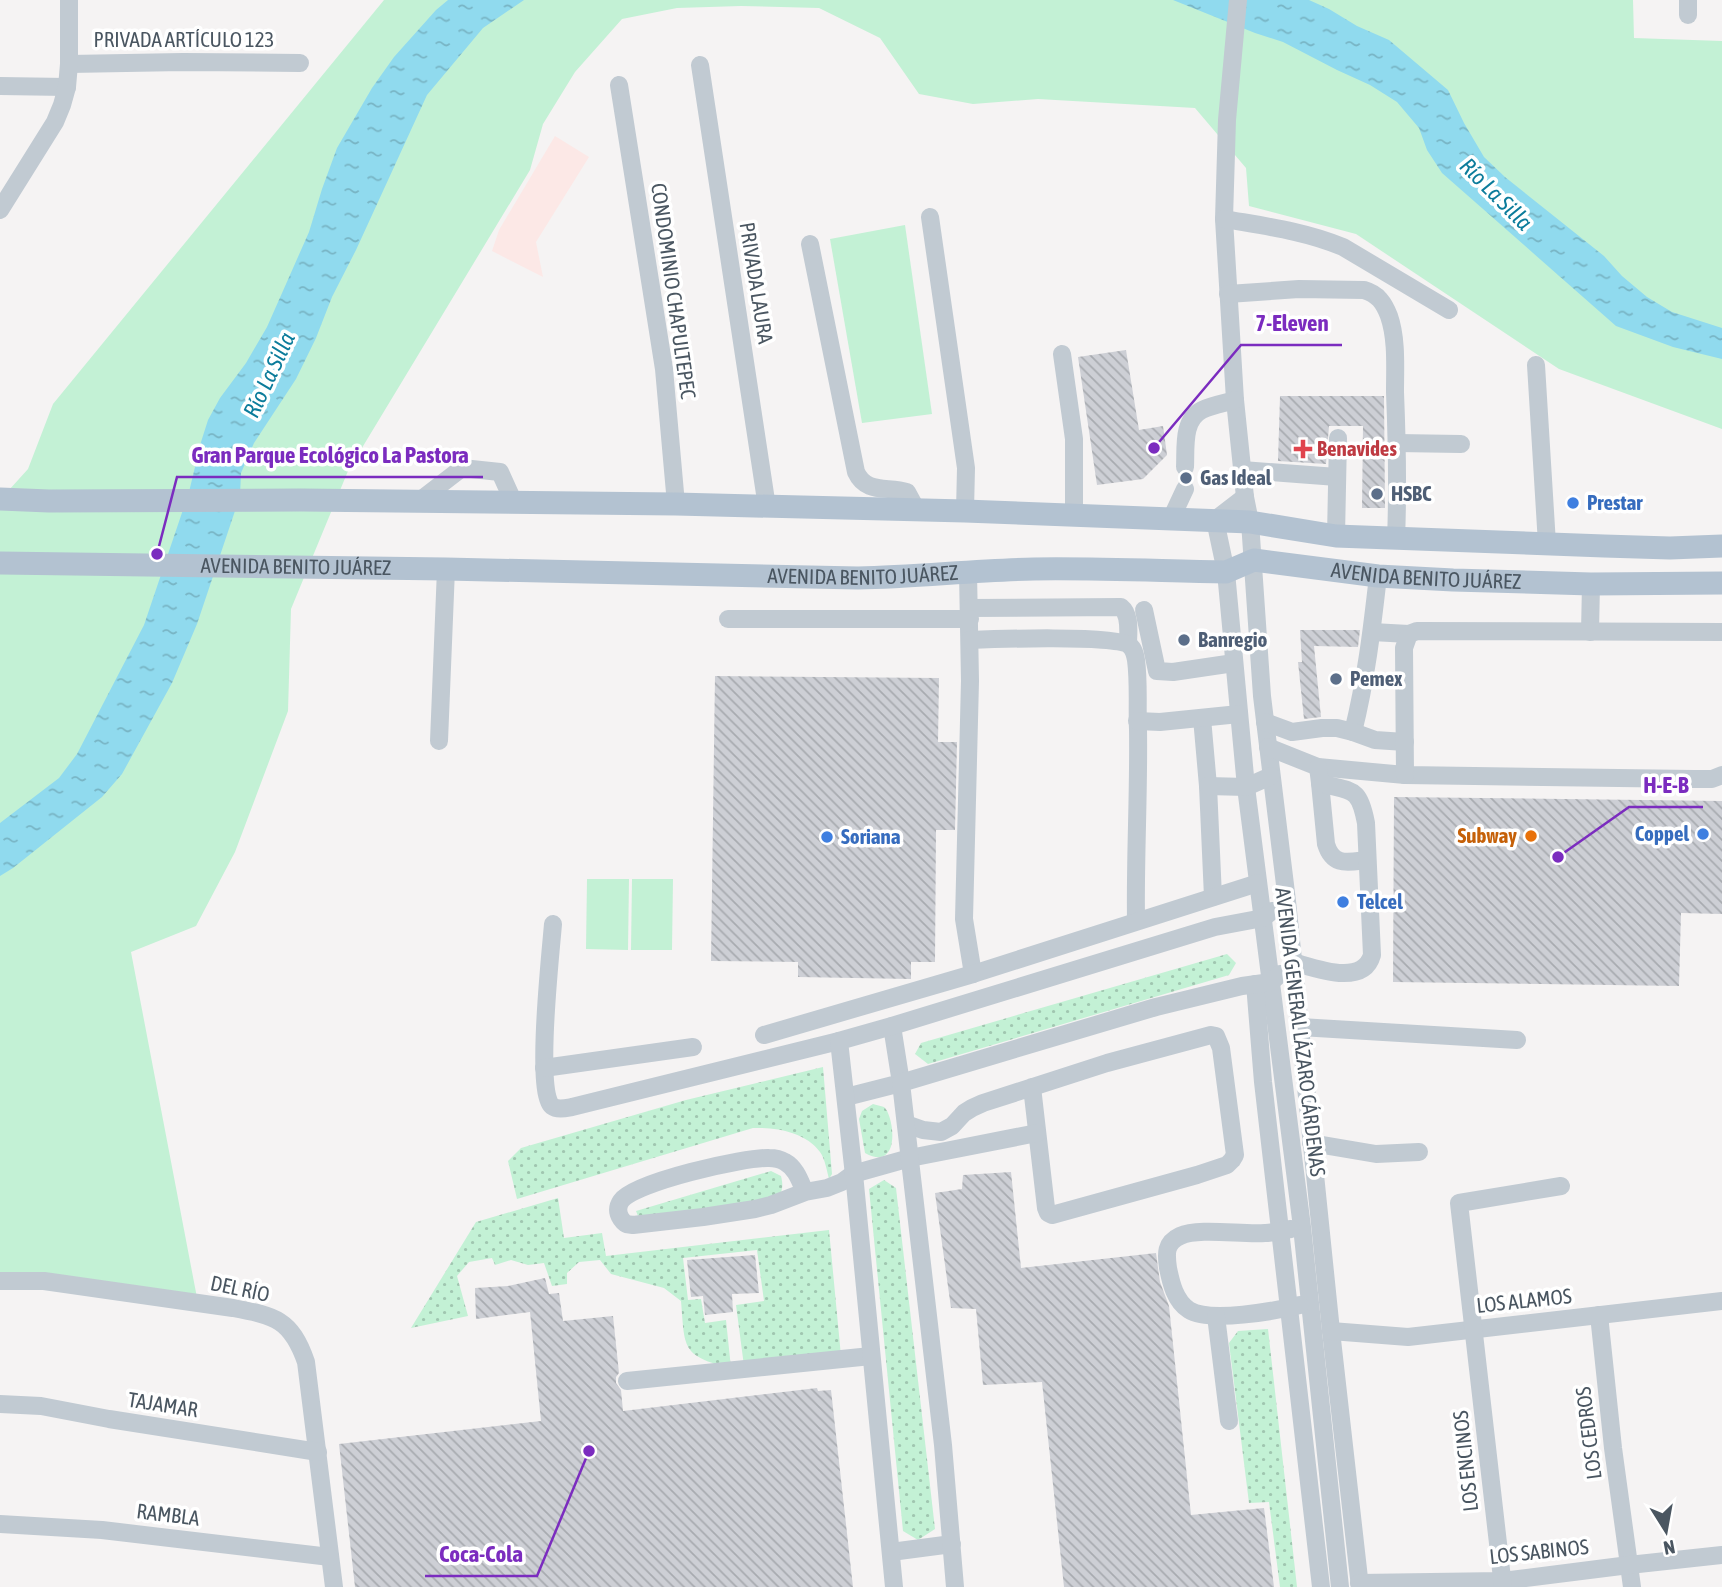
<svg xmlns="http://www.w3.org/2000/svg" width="1722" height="1587" viewBox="0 0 1722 1587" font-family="'Asap Condensed',sans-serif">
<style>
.medical{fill:#fce8e6}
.grass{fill:url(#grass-dots)}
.green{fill:#c3f1d5}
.water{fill:url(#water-ripples)}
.building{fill:url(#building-back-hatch)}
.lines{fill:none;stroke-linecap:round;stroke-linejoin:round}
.minor{stroke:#c1cad2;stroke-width:18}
.major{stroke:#b3c2d1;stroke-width:23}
.health-dot{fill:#e0444e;stroke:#fff;stroke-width:2.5}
.service-dot{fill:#5c6f8a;stroke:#fff;stroke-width:2.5}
.shop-dot{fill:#3f7fe0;stroke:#fff;stroke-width:2.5}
.food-dot{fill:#e8710a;stroke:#fff;stroke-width:2.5}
.labels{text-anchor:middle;stroke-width:7;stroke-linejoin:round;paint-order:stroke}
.street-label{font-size:21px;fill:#4a5661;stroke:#fff}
.health-label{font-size:21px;font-weight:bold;fill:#be3a42;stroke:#fff;text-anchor:start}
.service-label{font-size:21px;font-weight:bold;fill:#4e5e75;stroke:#fff;text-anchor:start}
.shop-label{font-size:21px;font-weight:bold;fill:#366cbe;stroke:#fff;text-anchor:start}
.food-label{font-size:21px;font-weight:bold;fill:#c56008;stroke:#fff;text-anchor:end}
.water-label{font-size:23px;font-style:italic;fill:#0c7c9b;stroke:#fff}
.leader{fill:none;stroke:#7b2cbf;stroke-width:2.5}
.callout-dot{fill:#7b2cbf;stroke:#fff;stroke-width:2.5}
.callout-label{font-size:23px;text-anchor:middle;font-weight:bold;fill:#7b2cbf;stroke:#fff;stroke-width:7;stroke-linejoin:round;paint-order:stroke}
</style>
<defs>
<pattern id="grass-dots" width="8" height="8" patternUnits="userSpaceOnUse" patternTransform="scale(1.75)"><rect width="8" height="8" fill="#c3f1d5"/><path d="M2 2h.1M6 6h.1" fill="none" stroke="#a0c6b0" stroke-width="1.8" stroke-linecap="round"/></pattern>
<pattern id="water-ripples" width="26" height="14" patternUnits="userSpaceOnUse" patternTransform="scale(1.75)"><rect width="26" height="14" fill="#90daee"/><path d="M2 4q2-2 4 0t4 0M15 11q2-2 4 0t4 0" fill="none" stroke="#78b4c4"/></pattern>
<pattern id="building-back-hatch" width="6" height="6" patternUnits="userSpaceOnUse" patternTransform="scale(1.75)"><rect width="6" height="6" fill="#cdcfd5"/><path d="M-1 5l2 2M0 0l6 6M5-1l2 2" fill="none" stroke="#a8abb0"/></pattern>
</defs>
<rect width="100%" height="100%" fill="#f5f3f3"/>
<path class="medical" d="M555 136 589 157 536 242 543 277 492 251 499 230Z"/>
<g class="grass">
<path d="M1227 954 1236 963 1229 975 928 1064 915 1054 921 1043Z"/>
<path d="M823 1067 832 1174 829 1179C827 1171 825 1159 820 1152 806 1132 775 1127 753 1128L517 1199 508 1161 521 1148 686 1100Z"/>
<path d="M873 1104C876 1105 881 1106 884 1107 894 1115 902 1173 865 1153L859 1119 862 1111Z"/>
<path d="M771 1171 781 1176C784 1188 782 1194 773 1203L638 1216 636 1211Z"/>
<path d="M884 1180 896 1188 935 1529 918 1540 903 1531 869 1189Z"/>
<path d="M558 1198 564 1238 602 1233 606 1256 829 1230 841 1356 744 1366 736 1305 764 1301 757 1250 683 1258 688 1300 701 1299 705 1323 726 1320 731 1368C681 1356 685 1348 681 1301L664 1288 611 1274 600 1260 579 1262 567 1273V1284L552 1286 544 1263 528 1265 511 1260 495 1265 492 1258 469 1262 457 1276 468 1316 411 1328 476 1222Z"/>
<path d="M1268 1329 1297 1587H1280L1269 1502 1249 1503 1229 1343 1238 1331Z"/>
</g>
<g class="green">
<path d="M384 0H1633L1634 38 1722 41V429L1559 369 1356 234 1249 206 1246 168 1195 108 1038 99 973 104 919 94 880 38 819 8 741 6 677 8 622 19 575 72 543 124 530 170 348 471 291 609 288 711 235 852 196 926 131 952 198 1303 0 1281V500L28 469 53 404Z"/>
<path d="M905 225 932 414 862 423 830 239Z"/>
<path d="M587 879H629L628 950 586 949Z"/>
<path d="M632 879H673L672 950H631Z"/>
</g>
<g class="water">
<path d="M448 0H524L483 28 427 95 356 250 332 297 316 338 296 379 254 443 241 473 240 496 197 624 172 683 122 774 102 797 13 868 0 876V823L59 778 77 754 144 625 189 492 201 442 208 420 220 398 246 363 267 327 309 232 322 189 337 148 372 88 394 57 436 10Z"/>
<path d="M1173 0H1309L1329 9 1357 26 1389 40 1448 90 1464 123 1484 157 1505 177 1604 256 1622 276 1647 297 1672 312 1722 328V359L1673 347 1616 326 1442 173 1427 150 1419 128 1397 102 1370 85 1337 70 1283 42 1255 33Z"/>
</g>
<g class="building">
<path d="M1126 350 1139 430 1163 426 1167 455 1143 479 1097 485 1078 357Z"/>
<path d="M1280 396H1384L1385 508H1362L1363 426H1329L1326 464 1278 461Z"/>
<path d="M1300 630H1360L1358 647 1314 646 1321 717 1304 719 1298 662H1302Z"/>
<path d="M715 676 939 678 938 742H957L955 830H936L935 962H911V979L798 977V962L711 961Z"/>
<path d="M1394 797 1722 801V914L1681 913 1679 986 1393 982Z"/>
<path d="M1011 1172 1021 1268 1156 1253 1160 1282 1169 1306 1191 1515 1264 1508 1274 1587H1064L1042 1382 983 1385 976 1309 951 1308 935 1193 962 1189 963 1175Z"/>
<path d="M755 1255 759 1293 732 1294 733 1312 705 1315 703 1296 691 1297 687 1260Z"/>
<path d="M545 1278 549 1294 559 1293 563 1321 613 1316 619 1373 616 1377V1383L621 1390 623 1411 817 1388 818 1391 831 1390 853 1587H355L339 1444 541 1421 530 1312 476 1319 475 1288 508 1286Z"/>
</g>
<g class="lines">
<g class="minor">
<path d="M1238 0 1227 120 1224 219 1235 400 1245 497 1250 522 1262 696 1287 901 1331 1331 1360 1587"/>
<path d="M1688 0V15"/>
<path d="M69 64 183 62 300 63"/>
<path d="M700 65 767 507"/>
<path d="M619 85 664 369 676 504"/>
<path d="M0 86 67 87"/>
<path d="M0 210 55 122 62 105 67 87 69 64V0"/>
<path d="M930 217 966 468 965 511"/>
<path d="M1224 219C1264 226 1305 231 1343 247L1449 310"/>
<path d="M810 244 856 472C866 494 887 486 907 492L913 503 906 510"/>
<path d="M1228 294 1299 289 1364 290C1378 294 1384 303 1389 316 1397 339 1395 367 1395 392 1397 441 1398 490 1396 539"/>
<path d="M1062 354 1074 439V515"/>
<path d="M1536 365 1547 544"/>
<path d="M1397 443 1461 444"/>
<path d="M1185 467C1186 448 1182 420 1202 410 1212 405 1225 403 1235 400"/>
<path d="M1242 470 1337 477"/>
<path d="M1245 497 1215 520 1226 572 1246 787 1302 1227 1340 1587"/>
<path d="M418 502 462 468 500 472 514 503"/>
<path d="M1171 519 1185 489"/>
<path d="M1336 536 1338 438"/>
<path d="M968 572 970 681 964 919 973 974"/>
<path d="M969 608 1121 607C1131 615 1128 633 1128 644"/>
<path d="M1144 610 1157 671 1173 672 1234 663"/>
<path d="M728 619H970"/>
<path d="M1372 632 1409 634"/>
<path d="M1590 632 1591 584"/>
<path d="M970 640C994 639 1116 635 1129 645 1134 649 1135 654 1136 660 1139 682 1137 706 1138 729 1139 793 1135 857 1136 921"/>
<path d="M1202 718 1208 786 1213 897"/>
<path d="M1137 721 1160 722 1239 714"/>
<path d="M1265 722 1292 732 1322 728H1337L1353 732C1366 680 1372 629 1378 576"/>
<path d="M1353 732 1375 740 1405 742"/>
<path d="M439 741 446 569"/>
<path d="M1268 747 1318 767 1405 775 1694 779H1712L1722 775"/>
<path d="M1405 775 1404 648 1409 634 1417 631 1722 632"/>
<path d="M1320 783 1326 844C1333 867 1348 862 1367 860"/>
<path d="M1208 786 1246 787 1271 776"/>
<path d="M553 924C551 950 535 1093 552 1106 557 1110 566 1108 572 1107L839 1041"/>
<path d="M1293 962C1315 968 1363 987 1372 955L1366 823C1359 786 1352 792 1320 783L1318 767"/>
<path d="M1255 984 1263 1082 1321 1587"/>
<path d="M1300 1027 1517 1040"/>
<path d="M764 1035 973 974 1258 883"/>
<path d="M544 1068 693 1047"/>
<path d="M846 1097 901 1083 892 1026"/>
<path d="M906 1124 923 1130 941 1132 952 1126 964 1113 972 1108 983 1103 1107 1063 1211 1035 1216 1036 1221 1048 1235 1155 1232 1160 1227 1165 1197 1175 1052 1215 1048 1213 1046 1208 1032 1087"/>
<path d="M1311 1143 1376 1154 1419 1152"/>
<path d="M805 1192C800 1181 796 1168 785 1162 780 1159 774 1158 769 1158 745 1157 634 1182 621 1201 615 1210 619 1218 626 1224L633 1225 703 1217 755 1209 771 1205 805 1192 827 1188 842 1182 853 1174 910 1158 1037 1133"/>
<path d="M1291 1229C1283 1230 1274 1233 1265 1233 1242 1235 1199 1227 1180 1236 1165 1243 1166 1254 1168 1268 1171 1283 1175 1301 1189 1310 1210 1323 1275 1311 1300 1305"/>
<path d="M0 1281H44L233 1308C275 1316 291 1319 306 1362L334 1587"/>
<path d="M1599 1315 1613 1448 1632 1587"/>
<path d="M1216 1316 1229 1421"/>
<path d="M1331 1331 1408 1337 1722 1301"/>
<path d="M627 1381 871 1356"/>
<path d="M0 1404 41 1406 109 1419 318 1452"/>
<path d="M0 1524 102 1530 330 1557"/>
<path d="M891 1552 952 1544"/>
<path d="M1359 1583 1502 1581 1629 1565 1722 1555"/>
<path d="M894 1587 855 1184 839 1041 892 1026 1215 927 1263 918 1272 911"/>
<path d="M955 1587 943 1445 901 1083 1156 1007 1242 986 1271 982 1280 974"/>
<path d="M1503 1587 1459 1203 1561 1186"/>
</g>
<g class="major">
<path d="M0 499 49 501 301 500 676 504 965 511 1250 522 1336 536 1604 546 1670 548 1722 546"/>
<path id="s1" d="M0 563 446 569 858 578C917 577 975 570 1034 569 1098 568 1162 571 1226 572L1254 560 1378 576 1453 580 1591 584 1722 583"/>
</g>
</g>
<path class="health-dot" d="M1299.5 438.5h7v7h7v7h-7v7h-7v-7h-7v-7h7z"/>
<g class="service-dot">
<circle cx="1186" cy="478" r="7"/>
<circle cx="1377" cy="494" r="7"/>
<circle cx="1184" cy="640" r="7"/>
<circle cx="1336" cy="679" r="7"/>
</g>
<g class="shop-dot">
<circle cx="1573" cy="503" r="7"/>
<circle cx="1703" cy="834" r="7"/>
<circle cx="827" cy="837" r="7"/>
<circle cx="1343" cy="902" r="7"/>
</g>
<circle class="food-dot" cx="1531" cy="836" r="7"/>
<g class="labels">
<g class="street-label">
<text x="184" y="47">PRIVADA ARTÍCULO 123</text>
<text transform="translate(756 283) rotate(81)" y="7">PRIVADA LAURA</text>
<text transform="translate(673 291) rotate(82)" y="7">CONDOMINIO CHAPULTEPEC</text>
<text dy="7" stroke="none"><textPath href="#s1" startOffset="296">AVENIDA BENITO JUÁREZ</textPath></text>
<text dy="7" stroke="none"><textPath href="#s1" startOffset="863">AVENIDA BENITO JUÁREZ</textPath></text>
<text dy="7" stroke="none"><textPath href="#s1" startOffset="1430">AVENIDA BENITO JUÁREZ</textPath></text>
<text transform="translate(1300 1032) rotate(83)" y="7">AVENIDA GENERAL LÁZARO CÁRDENAS</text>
<text transform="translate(240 1289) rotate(12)" y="7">DEL RÍO</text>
<text transform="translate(1524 1301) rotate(-6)" y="7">LOS ALAMOS</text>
<text transform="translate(163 1405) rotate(9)" y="7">TAJAMAR</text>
<text transform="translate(1589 1433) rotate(-97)" y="7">LOS CEDROS</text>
<text transform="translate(1466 1461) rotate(-96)" y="7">LOS ENCINOS</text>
<text transform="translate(168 1515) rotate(7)" y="7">RAMBLA</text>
<text transform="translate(1539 1552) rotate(-6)" y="7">LOS SABINOS</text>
</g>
<g class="health-label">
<text x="1317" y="456">Benavides</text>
</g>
<g class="service-label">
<text x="1200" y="485">Gas Ideal</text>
<text x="1391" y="501">HSBC</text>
<text x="1198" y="647">Banregio</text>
<text x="1350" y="686">Pemex</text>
</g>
<g class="shop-label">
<text x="1587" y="510">Prestar</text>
<text x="1689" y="841" text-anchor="end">Coppel</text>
<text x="841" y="844">Soriana</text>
<text x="1357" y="909">Telcel</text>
</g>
<g class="food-label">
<text x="1517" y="843">Subway</text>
</g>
<g class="water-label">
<text transform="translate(1496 194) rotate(45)" y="8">Río La Silla</text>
<text transform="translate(269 375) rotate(-65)" y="8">Río La Silla</text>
</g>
</g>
<path class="leader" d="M1154 448L1241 345H1342M157 554L177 477H483M1558 857L1629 807H1703M589 1451L537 1576H425"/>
<g class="callout-dot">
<circle cx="1154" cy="448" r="7"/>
<circle cx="157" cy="554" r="7"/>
<circle cx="1558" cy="857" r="7"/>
<circle cx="589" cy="1451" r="7"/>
</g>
<g class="callout-label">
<text x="1292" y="331">7-Eleven</text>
<text x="330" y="463">Gran Parque Ecológico La Pastora</text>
<text x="1666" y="793">H-E-B</text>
<text x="481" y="1562">Coca-Cola</text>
</g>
<g transform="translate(1666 1531) rotate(169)" stroke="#ffffff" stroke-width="5" paint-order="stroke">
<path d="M0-5L12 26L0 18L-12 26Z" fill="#4a5661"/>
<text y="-10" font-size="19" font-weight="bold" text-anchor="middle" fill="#4a5661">N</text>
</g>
</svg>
